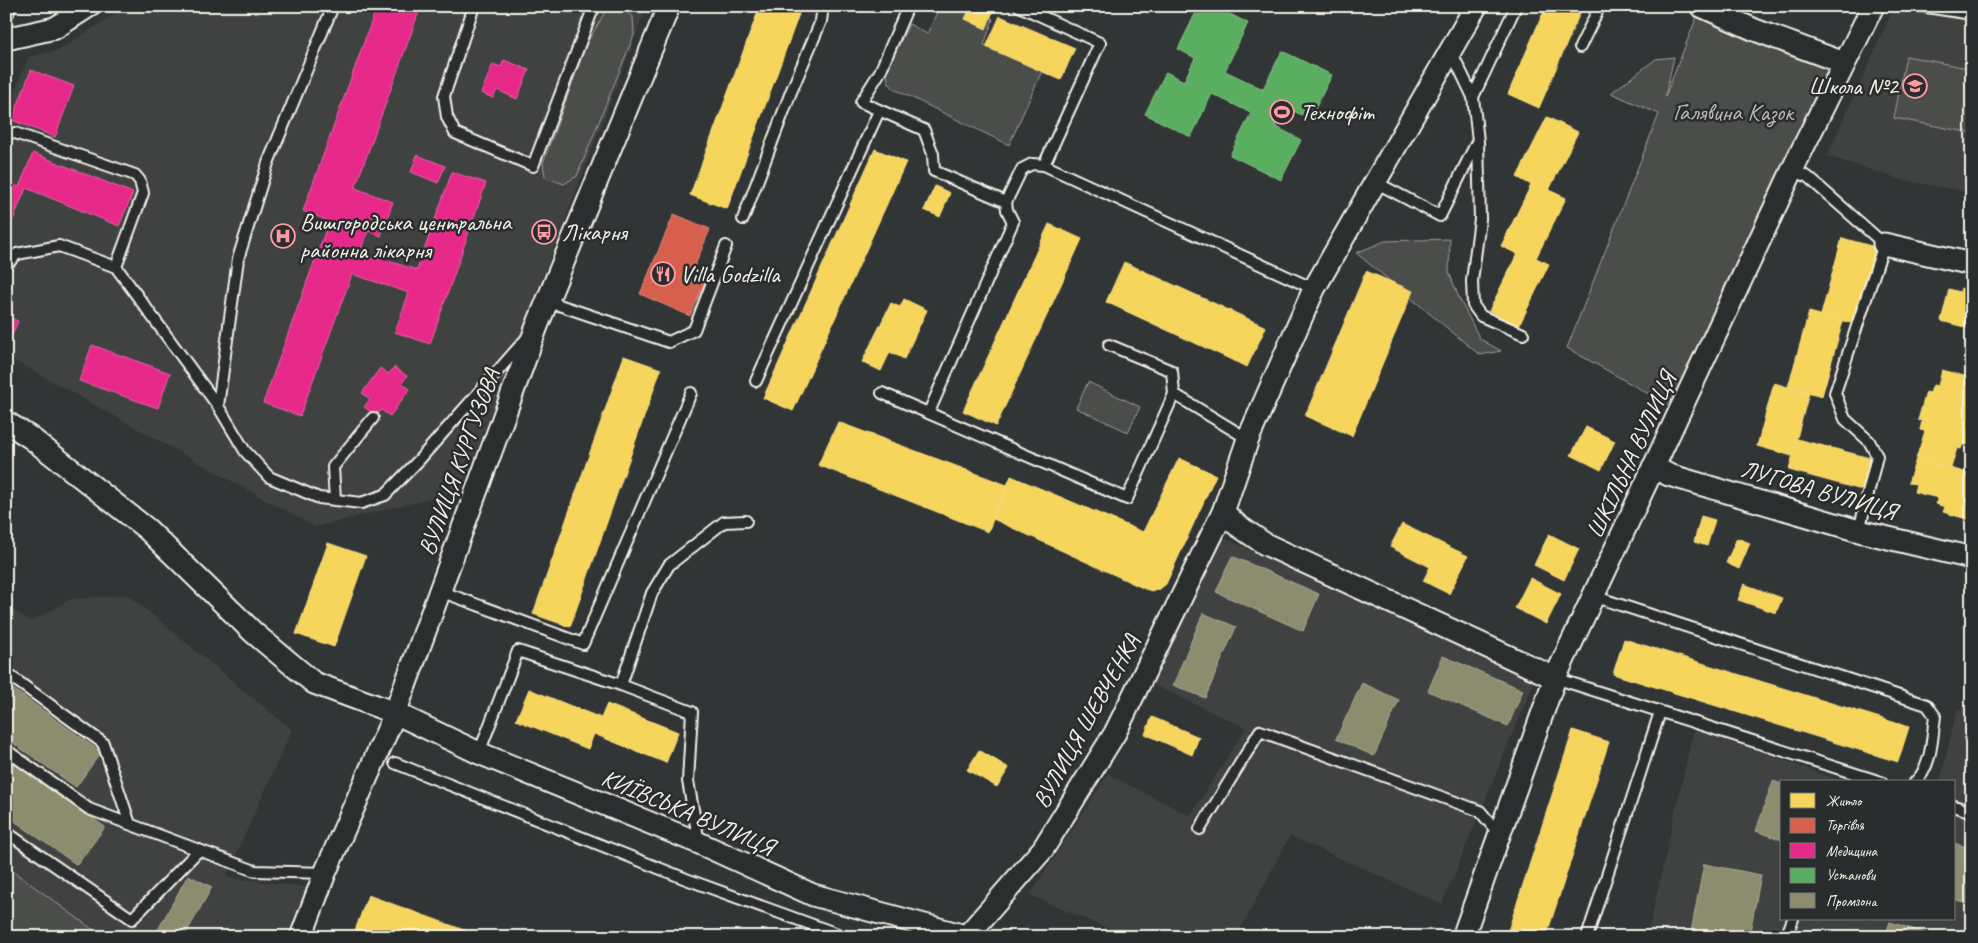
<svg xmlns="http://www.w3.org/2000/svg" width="1978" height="943" viewBox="0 0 1978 943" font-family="Caveat,sans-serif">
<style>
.built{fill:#404242}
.green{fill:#4b4d4c;stroke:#a09f9a}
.homes{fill:#f6d55c;stroke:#f5dd86}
.shops{fill:#d6604d;stroke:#df8c7c}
.health{fill:#e7298a;stroke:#eb65a6}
.public{fill:#5aae61;stroke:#88c28a}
.industry{fill:#8c8c6e;stroke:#abaa93}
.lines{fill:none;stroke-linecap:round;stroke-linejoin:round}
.lane-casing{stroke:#f4f1e8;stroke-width:14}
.street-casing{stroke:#f4f1e8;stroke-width:25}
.lane{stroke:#2a2d2e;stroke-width:10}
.street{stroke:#2a2d2e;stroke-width:21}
.labels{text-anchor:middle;stroke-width:5;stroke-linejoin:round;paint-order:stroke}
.poi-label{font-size:24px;fill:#f4f1e8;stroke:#2a2d2e;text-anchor:start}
.park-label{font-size:24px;fill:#b9b8b1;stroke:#2a2d2e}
.street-label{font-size:24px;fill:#f4f1e8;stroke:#2a2d2e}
</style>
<rect width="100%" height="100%" fill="#323535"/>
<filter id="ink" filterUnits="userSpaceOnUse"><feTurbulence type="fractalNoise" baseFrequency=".02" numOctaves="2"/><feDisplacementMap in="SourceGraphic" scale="10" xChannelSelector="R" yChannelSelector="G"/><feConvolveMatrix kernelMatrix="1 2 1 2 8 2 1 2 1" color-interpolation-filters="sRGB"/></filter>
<g filter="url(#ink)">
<g class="built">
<path d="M126 6H647L461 491 315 527 6 356V116L28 57 60 50Z"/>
<path d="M1895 6H1972V193L1902 180 1827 156Z"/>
<path d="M1224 538 1535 680 1442 904 1290 836 1236 937H1127L1030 895 1108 774 1190 816 1246 728 1147 682Z"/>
<path d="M128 595 292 730 226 877 306 887 287 937H103L6 866V605L31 622 71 599Z"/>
<path d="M1972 703V937H1647L1694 728 1844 782H1782V919H1954V782H1940L1957 710Z"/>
</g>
<g class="green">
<path d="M940 6H962L993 19 984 45 1042 71 1009 145 894 89 888 82 887 70 909 24 927 34Z"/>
<path d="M1701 6 1782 52 1828 68 1672 407 1567 348 1659 114 1611 93 1656 59 1674 57 1665 97Z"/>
<path d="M614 7 624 10 633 17 634 35 577 176 564 184 545 177 543 163 587 43 605 12Z"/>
<path d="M1906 56 1972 69V133L1894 118Z"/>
<path d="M1450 239 1449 272 1459 298 1480 339 1501 351 1480 355 1356 253 1385 241Z"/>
<path d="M1088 382 1140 407 1128 432 1076 408Z"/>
<path d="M6 866 103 937H6Z"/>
</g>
<g class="homes">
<path d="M760 6H802L727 209 690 195Z"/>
<path d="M971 6H988L994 9 986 29 965 19Z"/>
<path d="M1546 6H1583L1539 108 1508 94Z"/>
<path d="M1000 16 1075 48 1061 80 986 47Z"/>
<path d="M1547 117 1578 132 1549 190 1566 198 1536 258 1549 264 1519 326 1489 311 1517 254 1501 246 1531 185 1517 177Z"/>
<path d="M875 149 906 162 793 411 763 398Z"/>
<path d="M935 186 950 193 940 217 924 210Z"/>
<path d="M1049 224 1082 239 996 426 963 411Z"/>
<path d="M1842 238 1875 247 1855 324 1821 315Z"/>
<path d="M1124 262 1266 327 1247 367 1106 302Z"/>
<path d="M1366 271 1413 291 1352 436 1305 416Z"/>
<path d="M1961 288 1972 290 1970 300H1972V329L1941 321 1949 289 1960 292Z"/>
<path d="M904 299 927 310 904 359 890 352 881 371 862 362 891 303 900 307Z"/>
<path d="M1809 312 1843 321 1822 396 1788 387Z"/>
<path d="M624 356 661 369 570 627 533 614Z"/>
<path d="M1942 370 1972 378V411L1967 428 1972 431 1968 445 1963 444 1961 449 1957 448 1951 468 1916 459 1925 431 1920 430 1922 421 1918 420 1926 392 1930 393 1933 385 1938 386Z"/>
<path d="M1774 383 1809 393 1792 456 1757 446Z"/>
<path d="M838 422 1007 485 988 532 818 465Z"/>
<path d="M1586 427 1615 441 1601 470 1571 455Z"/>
<path d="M1797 439 1870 458 1862 490 1789 470Z"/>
<path d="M1179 458 1216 475 1166 584 1160 589 1152 591 1145 589 993 519 1011 476 1143 532Z"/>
<path d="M1916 459 1972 474 1970 520 1943 512 1945 507 1936 504 1938 498 1914 492 1916 484 1908 483Z"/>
<path d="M1701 516 1715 520 1707 546 1694 542Z"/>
<path d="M1402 524 1468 556 1449 594 1423 581 1430 567 1390 547Z"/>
<path d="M1549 534 1579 549 1564 580 1534 565Z"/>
<path d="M1737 538 1750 543 1739 569 1726 563Z"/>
<path d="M328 543 366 556 334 647 296 634Z"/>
<path d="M1530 578 1561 594 1546 624 1515 608Z"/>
<path d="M1744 584 1782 598 1776 613 1738 600Z"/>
<path d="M1624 639 1909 727 1898 762 1613 674Z"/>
<path d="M529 689 601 718 607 704 678 732 666 763 594 734 588 749 516 720Z"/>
<path d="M1152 717 1199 737 1192 755 1145 734Z"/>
<path d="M1573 730 1609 742 1546 937H1506Z"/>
<path d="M979 750 1009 768 997 787 967 770Z"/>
<path d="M368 895 467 931 465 937 353 936Z"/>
</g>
<path class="shops" d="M674 214 710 229 691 275 705 281 690 316 640 294Z"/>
<g class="health">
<path d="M377 6H421L355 188 393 202 381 236 368 231 360 252 417 270 452 172 486 183 430 344 395 332 409 293 352 274 300 416 263 403 329 221 303 211Z"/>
<path d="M504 60 529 70 517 99 497 90 493 98 481 93 493 64 501 67Z"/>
<path d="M31 70 74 86 55 137 12 120Z"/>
<path d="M33 153 133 193 119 226 26 188 6 237V182L19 187Z"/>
<path d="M417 155 445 166 438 183 411 172Z"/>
<path d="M6 316 18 321 11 338 6 336Z"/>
<path d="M92 345 170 373 158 408 79 381Z"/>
<path d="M394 367 407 376 402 383 410 389 390 416 381 410 377 416 364 407 370 399 362 393 380 368 389 374Z"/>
</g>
<path class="public" d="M1199 6H1214L1248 23 1225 71 1263 89 1282 51 1332 75 1310 119 1285 107 1275 126 1301 140 1281 180 1230 155 1251 113 1212 94 1191 137 1145 114 1166 72 1184 81 1195 58 1178 49Z"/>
<g class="industry">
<path d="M1232 556 1319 594 1303 631 1216 592Z"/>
<path d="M1203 613 1236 627 1205 698 1173 685Z"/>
<path d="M1443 656 1523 690 1508 726 1428 691Z"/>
<path d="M1362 683 1399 700 1374 756 1336 739Z"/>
<path d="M6 684 101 752 76 787 6 738Z"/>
<path d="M6 756 105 827 77 865 6 815Z"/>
<path d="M1773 781 1782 784V840L1756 831Z"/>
<path d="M1954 843 1972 849V905L1954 899Z"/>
<path d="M1704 864 1761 875 1749 937H1690Z"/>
<path d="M188 875 212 887 184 937H154Z"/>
<path d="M1890 922 1928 934 1927 937H1885Z"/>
</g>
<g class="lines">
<g class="lane-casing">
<g id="lane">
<path d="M333 6 268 163 238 259 218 406 245 451 269 477 319 498 361 503 385 495 419 460 526 339"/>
<path d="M474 6 444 96 447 117 455 133 533 166 591 14 595 6"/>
<path d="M908 6 880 72 861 102 924 130 933 154 934 171 1006 202"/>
<path d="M1019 6 1100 43 1044 165 1314 289"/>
<path d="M1920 6 1972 14"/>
<path d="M6 18 11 6"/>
<path d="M1580 47 1600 6"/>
<path d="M1451 51 1473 97 1478 141 1480 219 1472 281 1473 305 1481 316 1523 334"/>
<path d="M1473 97 1516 6"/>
<path d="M15 133 135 175 140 181 143 193 116 267"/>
<path d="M1793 170 1808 177 1884 244 1835 393 1845 419 1869 441 1877 456 1859 531"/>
<path d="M1375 182 1440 216 1477 142"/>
<path d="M743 219 791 92 821 21 823 6"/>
<path d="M6 265 17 254 59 246 116 267 218 406"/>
<path d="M547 301 669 342 694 330 726 246"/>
<path d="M1109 345 1172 371 1174 394"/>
<path d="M756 381 879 111"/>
<path d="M882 393 1127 499 1174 394 1248 439"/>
<path d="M929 412 1013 222 1007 210 1006 202 1022 169 1032 164 1044 165"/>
<path d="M335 500 333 467 373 418"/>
<path d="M440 591 583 644 691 393"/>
<path d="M1593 596 1927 705 1935 716C1932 738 1932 767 1915 782"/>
<path d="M6 673 103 743 130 824"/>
<path d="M1555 678 1881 782"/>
<path d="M621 685 652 593 669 565 724 522 746 521"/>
<path d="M6 750 89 809 255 871 325 873"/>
<path d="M479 753 518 651 621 685 692 712 688 781 699 843"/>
<path d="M395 763 686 879 846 937"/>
<path d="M1954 806 1972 812"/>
<path d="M1200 829 1260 731 1480 811 1499 834"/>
<path d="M6 832 132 919 199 850"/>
<path d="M1587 937 1660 712"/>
<path d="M1786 937 1793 919"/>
</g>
</g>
<g class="street-casing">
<g id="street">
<path d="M1476 6 1314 289 1248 439 1223 512 1237 525 1265 544 1555 678"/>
<path d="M1701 6 1755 30 1844 63"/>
<path d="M6 39 55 28 89 6"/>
<path d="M1884 244 1972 264"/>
<path d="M6 422 31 438 147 529 254 633 314 683 395 713 479 753 699 843 813 895 969 937"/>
<path d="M1653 467 1669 475 1859 531 1972 558"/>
<path d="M967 936 1043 849 1115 733 1223 512"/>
<path d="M301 937 325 873 395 713 537 326 669 6"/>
<path d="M1463 937 1555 678 1798 158 1873 6"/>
</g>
</g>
<use href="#lane" class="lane"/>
<use href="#street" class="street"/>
</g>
</g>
<defs>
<g id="school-ring" transform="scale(1.25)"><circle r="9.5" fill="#2a2d2e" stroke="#ff9aa2" stroke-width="1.5"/><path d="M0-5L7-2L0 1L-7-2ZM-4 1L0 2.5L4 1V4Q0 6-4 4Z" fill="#ff9aa2"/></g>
<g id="stadium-ring" transform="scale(1.25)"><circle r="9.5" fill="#2a2d2e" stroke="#ff9aa2" stroke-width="1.5"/><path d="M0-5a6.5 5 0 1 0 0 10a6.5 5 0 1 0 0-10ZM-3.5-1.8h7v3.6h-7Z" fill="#ff9aa2"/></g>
<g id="bus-ring" transform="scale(1.25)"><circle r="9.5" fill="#2a2d2e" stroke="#ff9aa2" stroke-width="1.5"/><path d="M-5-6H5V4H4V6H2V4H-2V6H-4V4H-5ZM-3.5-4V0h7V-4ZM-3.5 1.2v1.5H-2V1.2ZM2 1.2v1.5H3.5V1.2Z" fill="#ff9aa2"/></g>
<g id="hospital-ring" transform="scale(1.25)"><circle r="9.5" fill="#2a2d2e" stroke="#ff9aa2" stroke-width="1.5"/><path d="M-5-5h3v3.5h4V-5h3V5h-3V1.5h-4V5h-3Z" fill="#ff9aa2"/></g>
<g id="restaurant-ring" transform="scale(1.25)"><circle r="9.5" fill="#2a2d2e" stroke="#ff9aa2" stroke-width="1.5"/><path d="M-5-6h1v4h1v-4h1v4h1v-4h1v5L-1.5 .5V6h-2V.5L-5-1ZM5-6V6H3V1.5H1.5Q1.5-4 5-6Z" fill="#ff9aa2"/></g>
</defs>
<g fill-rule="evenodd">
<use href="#school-ring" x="1915" y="86"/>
<use href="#stadium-ring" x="1282" y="112"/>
<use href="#bus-ring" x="544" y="232"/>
<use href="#hospital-ring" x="283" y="236"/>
<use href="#restaurant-ring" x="663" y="274"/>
</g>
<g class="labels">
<g class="poi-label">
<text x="1898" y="94" text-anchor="end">Школа №2</text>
<text x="1300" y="120">Технофіт</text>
<text x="300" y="230">Вишгородська центральна<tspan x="300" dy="28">районна лікарня</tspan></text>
<text x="562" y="240">Лікарня</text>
<text x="680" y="282">Villa Godzilla</text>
</g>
<g class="park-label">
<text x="1733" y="120">Галявина Казок</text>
</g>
<g class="street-label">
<text transform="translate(1631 455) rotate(-65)" y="8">ШКІЛЬНА ВУЛИЦЯ</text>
<text transform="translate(459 462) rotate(-70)" y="8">ВУЛИЦЯ КУРГУЗОВА</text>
<text transform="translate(1819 490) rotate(16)" y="8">ЛУГОВА ВУЛИЦЯ</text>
<text transform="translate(1086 721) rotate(-61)" y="8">ВУЛИЦЯ ШЕВЧЕНКА</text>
<text transform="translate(688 812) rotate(23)" y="8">КИЇВСЬКА ВУЛИЦЯ</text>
</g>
</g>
<rect width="1978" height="943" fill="none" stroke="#2a2d2e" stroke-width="25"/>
<rect x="12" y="12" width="1953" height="918" fill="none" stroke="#f4f1e8" stroke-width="2" filter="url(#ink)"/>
<rect x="1780" y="780" width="175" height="140" fill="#2a2d2e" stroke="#7b7b78"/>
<rect x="1790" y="793" width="25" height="15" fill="#f6d55c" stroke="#7b7b78"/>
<text x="1826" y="806" font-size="15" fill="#f4f1e8">Житло</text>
<rect x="1790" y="818" width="25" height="15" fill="#d6604d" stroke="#7b7b78"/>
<text x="1826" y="830" font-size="15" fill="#f4f1e8">Торгівля</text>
<rect x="1790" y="843" width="25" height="15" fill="#e7298a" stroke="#7b7b78"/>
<text x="1826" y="856" font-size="15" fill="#f4f1e8">Медицина</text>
<rect x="1790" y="868" width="25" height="15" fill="#5aae61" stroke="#7b7b78"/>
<text x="1826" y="880" font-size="15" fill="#f4f1e8">Установи</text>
<rect x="1790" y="893" width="25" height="15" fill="#8c8c6e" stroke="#7b7b78"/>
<text x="1826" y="906" font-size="15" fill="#f4f1e8">Промзона</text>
</svg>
